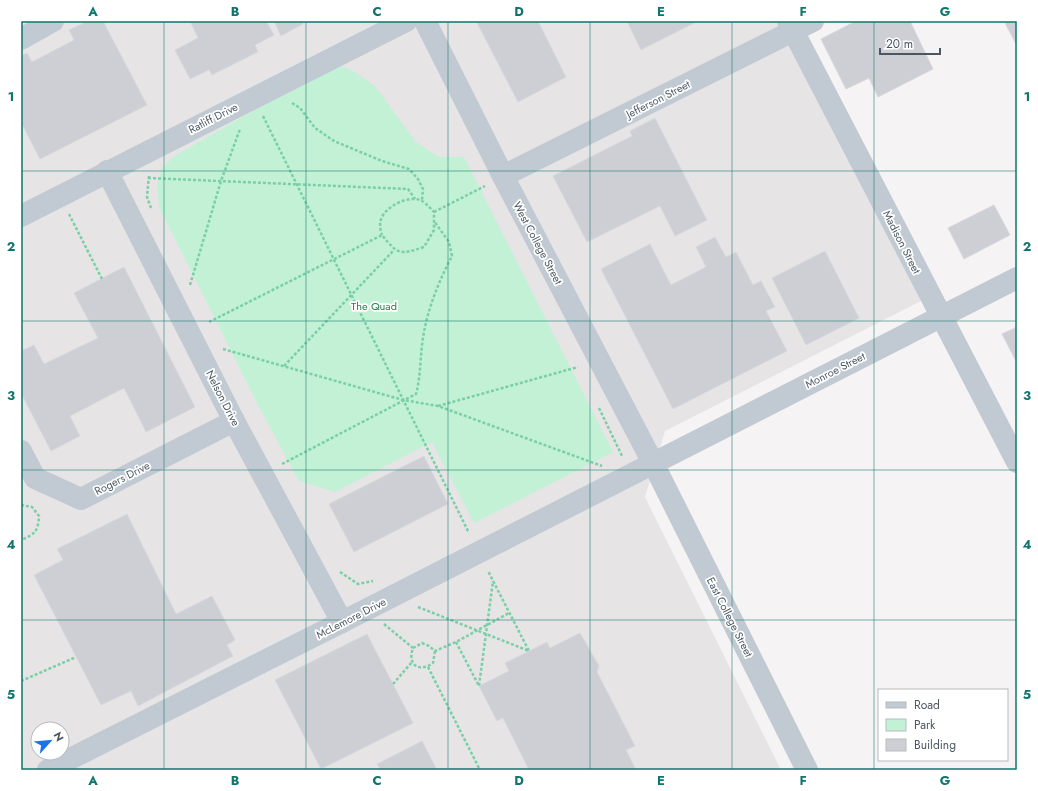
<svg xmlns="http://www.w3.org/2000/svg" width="1038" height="791" viewBox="0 0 1038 791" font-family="Jost,sans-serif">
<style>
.education{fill:#e6e4e5;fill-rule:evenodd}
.green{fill:#c3f1d5}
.building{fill:#cdcfd5;stroke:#d7d9de}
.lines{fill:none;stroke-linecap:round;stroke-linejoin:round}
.path{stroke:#7ad0a6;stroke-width:2.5;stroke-dasharray:3 2;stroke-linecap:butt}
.minor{stroke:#c1cad2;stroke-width:22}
.tertiary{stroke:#c1cad2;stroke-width:22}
.grid{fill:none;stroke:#0f766e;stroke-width:1;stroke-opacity:0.55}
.labels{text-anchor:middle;stroke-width:3.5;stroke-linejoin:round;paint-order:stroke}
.street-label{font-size:11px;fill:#4a5661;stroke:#fff}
.park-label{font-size:11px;fill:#17864f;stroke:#fff}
.neatline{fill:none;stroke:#0f766e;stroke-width:1.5}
.grid-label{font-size:13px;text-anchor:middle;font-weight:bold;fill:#0f766e}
</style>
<rect width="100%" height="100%" fill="#f5f3f3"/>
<path class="education" d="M21 21H779L921 301 665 431 645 497 781 770H21ZM38 729H62V753H38Z"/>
<path class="green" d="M341 66 353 71 375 86 416 142 439 157H464L613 452 474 523 432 442 335 492 299 481 258 405 159 207 157 186 162 168 176 155 302 83Z"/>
<g class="building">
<path d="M88 21H103L147 105 40 159 21 122V56L27 53 32 62 74 40 69 30Z"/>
<path d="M190 21H266L274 35 255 45 258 52 212 75 209 70 190 79 175 50 198 38Z"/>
<path d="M274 21H302L303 24 281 36Z"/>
<path d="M476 21H538L566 77 518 102Z"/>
<path d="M627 21H698L641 50Z"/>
<path d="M856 21H910L933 69 878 97 869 78 846 89 821 39Z"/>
<path d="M1010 21H1017V46L1005 23Z"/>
<path d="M655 118 707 220 675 236 660 206 587 242 553 176 632 136 630 131Z"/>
<path d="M994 205 1010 235 964 259 948 228Z"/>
<path d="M715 237 726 257 736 252 753 285 761 281 775 307 766 311 787 351 673 409 601 269 650 244 671 285 706 267 696 247Z"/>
<path d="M825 251 859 318 806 345 772 278Z"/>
<path d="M124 267 195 407 146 432 124 388 70 416 80 436 51 451 21 393V351L34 345 44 364 98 338 74 293Z"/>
<path d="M1017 327V363L1002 334Z"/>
<path d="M424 456 448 504 354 552 329 504Z"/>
<path d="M127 514 176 614 212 596 235 640 227 645 233 656 138 706 131 691 101 705 34 575 63 560 57 549Z"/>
<path d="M580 633 599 666 597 672 635 746 626 750 636 770H529L503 718 497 721 479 686 509 671 505 663 547 642 550 648Z"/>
<path d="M367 634 413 723 321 769 275 680Z"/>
<path d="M422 741 437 770H381L377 764Z"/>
</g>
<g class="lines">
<g class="path">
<path d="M292 103 300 108 315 128 334 141 382 161 409 169 418 179 423 189 422 200"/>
<path d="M263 116 469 533"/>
<path d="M149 176 147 197 151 208"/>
<path d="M148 178 408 189 415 199"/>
<path d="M434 212 485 186"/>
<path d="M69 214 102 279"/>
<path d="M190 285 221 181 240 129"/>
<path d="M209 322 382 235C398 255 400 255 424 247L434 230V212C430 208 426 203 422 201 410 194 387 206 382 217 379 223 380 229 382 235"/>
<path d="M223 349 403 400 438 406 602 466"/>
<path d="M284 366 394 250"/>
<path d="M438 406 578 367"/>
<path d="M599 408 622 456"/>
<path d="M282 464 416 394C421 376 420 356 423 338 427 310 439 281 452 256L449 242 434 221"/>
<path d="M21 505 32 507 39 516C38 532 35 534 21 540"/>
<path d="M340 572 358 584 373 581"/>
<path d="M418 607 529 651 488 571"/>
<path d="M384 624 413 648"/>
<path d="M456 642 479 686 493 581"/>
<path d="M435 651 433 663C419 673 407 665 413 648L422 643 429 646 435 651 456 642 509 613"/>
<path d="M428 667 480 770"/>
<path d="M21 681 76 657"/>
<path d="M393 684 412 662"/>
</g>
<g class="minor">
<path d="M788 21 1017 462"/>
<path d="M21 39 53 21"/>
<path d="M107 171 234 421 342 622"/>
<path d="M503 176 813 21"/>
<path d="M21 216 406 21"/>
<path d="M21 451 35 478 81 499 234 421"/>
<path d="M48 770 342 622 1017 278"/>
</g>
<path class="tertiary" d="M425 21 503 176 653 463 807 770"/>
</g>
<path class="grid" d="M164 21V770M306 21V770M448 21V770M590 21V770M732 21V770M874 21V770M21 171H1017M21 321H1017M21 470H1017M21 620H1017"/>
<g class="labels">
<g class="street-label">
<text transform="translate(658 99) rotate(-27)" y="4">Jefferson Street</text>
<text transform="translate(213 118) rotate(-27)" y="4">Ratliff Drive</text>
<text transform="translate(902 242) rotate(63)" y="4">Madison Street</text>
<text transform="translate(538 243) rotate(62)" y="4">West College Street</text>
<text transform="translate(835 370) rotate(-27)" y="4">Monroe Street</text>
<text transform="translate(223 398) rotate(63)" y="4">Nelson Drive</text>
<text transform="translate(122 478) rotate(-27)" y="4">Rogers Drive</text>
<text transform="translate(730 617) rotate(63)" y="4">East College Street</text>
<text transform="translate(351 618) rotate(-27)" y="4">McLemore Drive</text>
</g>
<g class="park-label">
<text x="374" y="310">The Quad</text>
</g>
</g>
<rect width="1038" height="791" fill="none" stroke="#ffffff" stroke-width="44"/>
<rect x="878" y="689" width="130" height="72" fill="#ffffff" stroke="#b7bbc0"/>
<rect x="886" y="702" width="20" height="6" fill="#c1cad2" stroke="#b7bbc0"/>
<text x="914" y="709" font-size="12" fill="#4a5661">Road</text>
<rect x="886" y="719" width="20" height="12" fill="#c3f1d5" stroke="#b7bbc0"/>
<text x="914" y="729" font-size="12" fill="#4a5661">Park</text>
<rect x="886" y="739" width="20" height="12" fill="#cdcfd5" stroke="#b7bbc0"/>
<text x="914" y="749" font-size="12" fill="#4a5661">Building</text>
<g transform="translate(50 741) rotate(63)"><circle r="19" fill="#ffffff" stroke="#b7bbc0"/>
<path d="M0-3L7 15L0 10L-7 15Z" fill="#1a73e8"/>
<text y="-6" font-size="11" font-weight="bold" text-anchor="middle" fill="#4a5661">N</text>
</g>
<path d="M880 48v6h60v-6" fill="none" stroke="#4a5661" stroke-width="2"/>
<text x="886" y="48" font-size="12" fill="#4a5661" stroke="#ffffff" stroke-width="3" paint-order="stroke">20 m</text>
<rect x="22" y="22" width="994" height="747" class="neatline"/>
<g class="grid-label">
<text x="93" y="16">A</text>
<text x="235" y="16">B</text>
<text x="377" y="16">C</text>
<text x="519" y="16">D</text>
<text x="661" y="16">E</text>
<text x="803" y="16">F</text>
<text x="945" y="16">G</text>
<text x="11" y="101">1</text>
<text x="1027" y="101">1</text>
<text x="11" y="251">2</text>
<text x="1027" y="251">2</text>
<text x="11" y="400">3</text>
<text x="1027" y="400">3</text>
<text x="11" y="549">4</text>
<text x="1027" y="549">4</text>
<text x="11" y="699">5</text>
<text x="1027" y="699">5</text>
<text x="93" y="785">A</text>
<text x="235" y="785">B</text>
<text x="377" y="785">C</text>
<text x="519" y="785">D</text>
<text x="661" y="785">E</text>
<text x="803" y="785">F</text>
<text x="945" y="785">G</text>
</g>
</svg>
